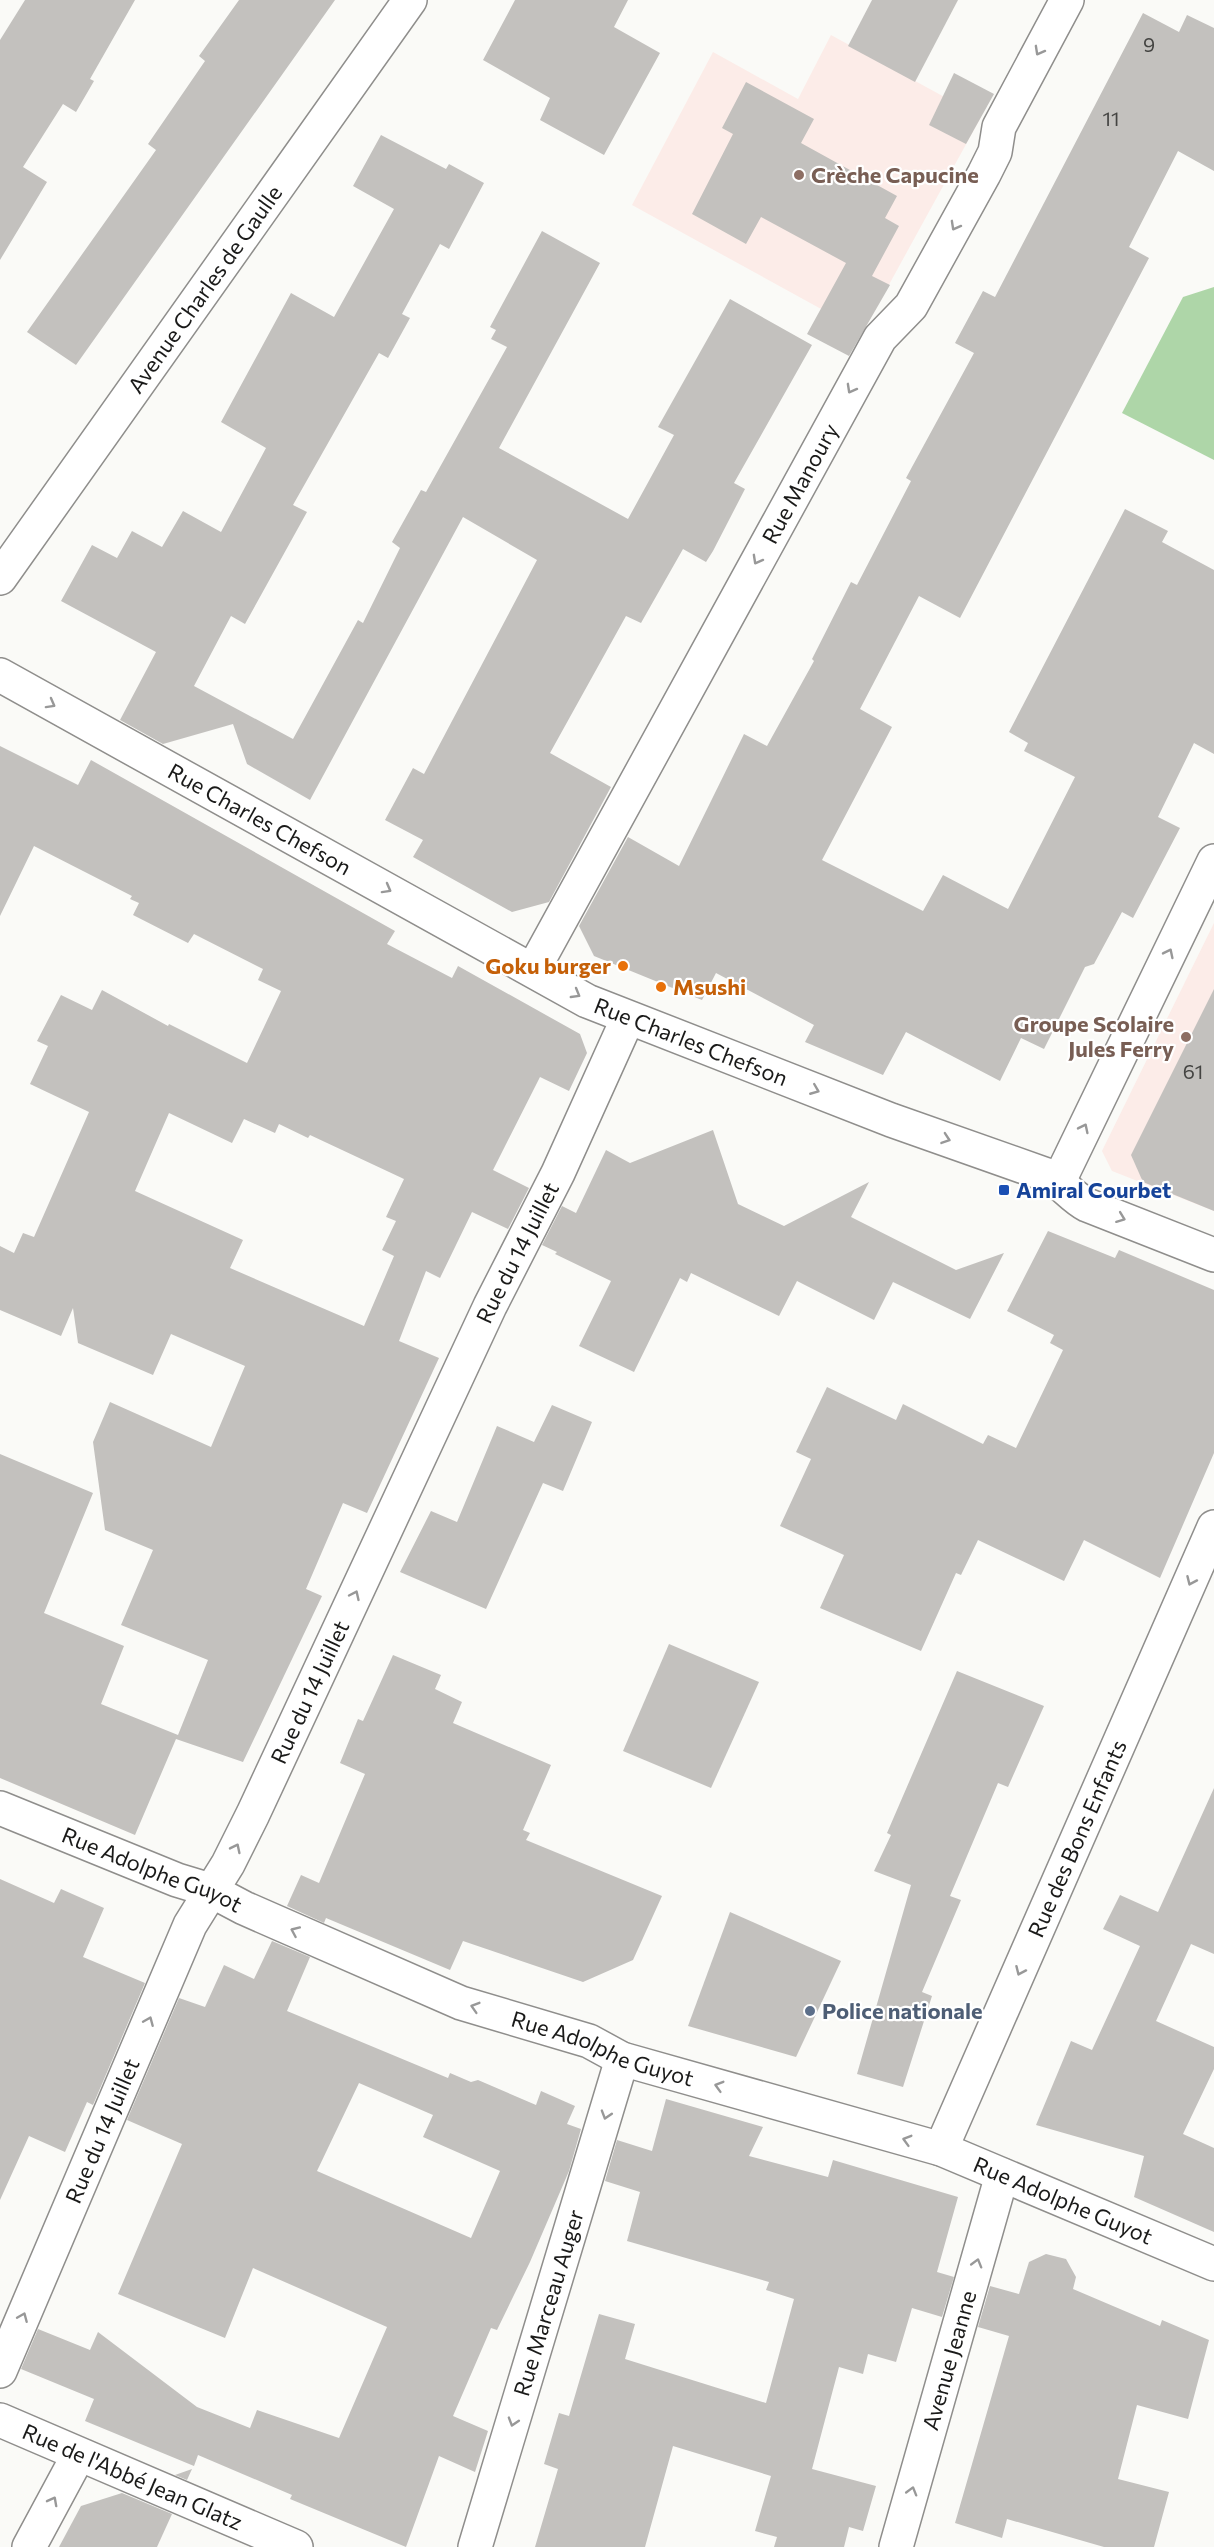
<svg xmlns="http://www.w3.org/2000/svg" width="1214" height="2547" viewBox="0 0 1214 2547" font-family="Commissioner,sans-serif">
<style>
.education{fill:#fcece8}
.green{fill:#aed6a8}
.building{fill:#c3c1be;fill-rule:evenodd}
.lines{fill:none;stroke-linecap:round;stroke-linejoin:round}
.minor-casing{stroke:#8f8e8c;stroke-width:36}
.tertiary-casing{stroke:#8f8e8c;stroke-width:36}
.minor{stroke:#fff;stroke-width:33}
.tertiary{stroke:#fff;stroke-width:33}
.oneway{stroke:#989898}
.education-dot{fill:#8d6e63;stroke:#fff;stroke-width:2}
.food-dot{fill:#e8710a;stroke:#fff;stroke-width:2}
.transit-dot{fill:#1a4fb4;stroke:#fff;stroke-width:2}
.service-dot{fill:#5c6f8a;stroke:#fff;stroke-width:2}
.labels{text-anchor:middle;stroke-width:4.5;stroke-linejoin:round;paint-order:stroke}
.number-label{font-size:20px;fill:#444442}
.education-label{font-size:22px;font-weight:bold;fill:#785e54;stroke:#fff;text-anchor:start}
.street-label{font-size:22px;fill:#1a1a19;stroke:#fff}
.food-label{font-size:22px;font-weight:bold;fill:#c56008;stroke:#fff;text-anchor:end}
.transit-label{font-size:22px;font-weight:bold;fill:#164399;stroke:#fff;text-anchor:start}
.service-label{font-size:22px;font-weight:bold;fill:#4e5e75;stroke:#fff;text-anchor:start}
</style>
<rect width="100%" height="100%" fill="#fafaf7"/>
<g class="education">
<path d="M831 35 981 117 863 332 632 205 713 52 798 99Z"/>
<path d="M1214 923V1211L1112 1171 1102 1151Z"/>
</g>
<path class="green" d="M1214 287V460L1122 413 1183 297Z"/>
<g class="building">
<path d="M25 0H135L90 79 94 81 76 112 63 104 23 167 47 182 0 260V40Z"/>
<path d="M239 0H335L76 365 27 332 156 150 148 144 205 61 199 56Z"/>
<path d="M515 0H628L614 27 660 53 604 155 540 120 550 98 483 60Z"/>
<path d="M872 0H958L915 82 848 46Z"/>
<path d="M1143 13 1179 32 1187 15 1214 28V171L1178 151 1129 247 1149 258 960 618 919 596 860 709 892 727 822 860 923 911 943 875 1008 909 1075 777 1024 751 1028 743 1009 732 1125 509 1168 531 1162 542 1214 570V754L1194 743 1158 817 1180 828 1133 918 1122 912 1094 964 1085 967 1044 1049 1021 1038 1000 1081 906 1032 883 1075 805 1042 814 1025 716 973 702 1000 594 956 579 926 628 837 679 866 744 734 767 746 814 661 812 659 851 582 857 585 911 481 906 478 974 353 955 343 983 291 995 297Z"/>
<path d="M954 73 994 94 966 144 929 125Z"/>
<path d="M746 82 814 119 801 143 897 196 885 218 899 226 872 276 890 285 849 356 807 334 846 263 761 217 746 244 692 214 733 134 722 128Z"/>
<path d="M381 135 446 169 449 164 484 183 449 249 440 244 402 314 410 318 388 358 379 353 293 505 307 512 245 624 231 616 194 686 293 739 358 620 363 623 400 548 392 542 421 490 426 492 507 347 491 339 496 330 490 327 542 231 600 263 499 448 628 519 674 435 658 427 730 299 812 345 734 483 745 489 713 551 706 562 683 549 641 623 626 616 550 753 611 787 549 902 512 912 413 857 423 840 385 820 413 768 424 774 537 560 463 517 310 800 247 764 233 724 163 744 120 720 156 652 61 601 92 545 117 558 132 531 162 547 183 511 221 532 266 448 221 422 291 293 334 317 394 209 353 186Z"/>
<path d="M0 746 78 785 91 760 395 931 387 944 452 978 458 966 580 1034 587 1053 569 1091 540 1077 493 1170 529 1188 508 1229 472 1212 440 1278 426 1271 399 1341 439 1358 367 1513 343 1503 306 1589 322 1596 243 1762 176 1739 135 1835 0 1778V1454L93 1493 44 1613 124 1646 101 1704 178 1735 208 1660 121 1625 153 1550 105 1530 93 1442 110 1402 211 1447 245 1366 171 1334 153 1375 78 1343 73 1308 61 1336 0 1310V1246L14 1253 23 1233 34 1237 89 1112 30 1084 48 1046 37 1041 61 995 92 1010 102 990 168 1026 169 1024 247 1063 281 991 258 980 263 969 194 934 188 943 133 915 139 903 130 899 132 896 34 846 0 916ZM169 1113 232 1143 244 1119 275 1133 279 1124 308 1138 310 1135 404 1179 386 1217 396 1221 382 1250 394 1256 364 1326 230 1268 243 1240 135 1191Z"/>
<path d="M1214 989V1211L1143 1182 1131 1155Z"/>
<path d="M713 1130 738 1204 784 1226 869 1182 851 1217 956 1270 1004 1253 970 1319 893 1282 874 1320 797 1281 779 1316 691 1273 687 1282 680 1278 634 1372 579 1346 611 1281 555 1254 557 1252 542 1245 562 1206 576 1213 606 1150 630 1163Z"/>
<path d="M1048 1231 1115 1258 1119 1250 1214 1290V1453L1160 1578 1084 1540 1064 1581 978 1540 961 1575 956 1573 921 1651 820 1608 844 1555 780 1526 811 1459 796 1452 827 1387 896 1420 903 1404 983 1444 988 1435 1016 1448 1063 1350 1050 1343 1054 1335 1007 1311Z"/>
<path d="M552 1405 592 1422 563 1491 543 1483 486 1609 400 1572 431 1511 457 1522 497 1426 534 1442Z"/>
<path d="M669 1644 759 1682 711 1788 623 1751Z"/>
<path d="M393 1655 441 1675 435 1689 462 1702 453 1723 551 1765 523 1830 530 1833 526 1840 662 1896 633 1960 583 1982 463 1941 450 1970 326 1918 324 1923 287 1906 301 1875 319 1883 365 1774 340 1763 358 1719 363 1721Z"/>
<path d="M957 1671 1044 1706 1008 1787 998 1783 950 1896 961 1900 922 1992 932 1996 903 2087 857 2074 911 1885 874 1871 891 1835 887 1833Z"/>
<path d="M1214 1788V1954L1191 1944 1156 2021 1214 2047V2069L1183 2134 1214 2148V2232L1134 2197 1144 2156 1036 2125 1071 2041 1092 2050 1140 1946 1103 1929 1120 1895 1158 1912Z"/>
<path d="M0 1879 54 1903 61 1889 104 1908 83 1957 145 1983 93 2105 87 2102 65 2152 29 2136 0 2200Z"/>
<path d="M730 1912 841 1961 796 2057 688 2026Z"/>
<path d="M272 1941 310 1957 287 2011 448 2078 450 2073 471 2082 478 2080 536 2105 541 2091 575 2106 567 2124 581 2129 569 2171 530 2262 497 2330 491 2328 453 2416 488 2431 475 2472 439 2456 406 2547 290 2499 292 2495 198 2455 194 2466 85 2421 94 2399 21 2369 38 2329 90 2350 98 2332 197 2407 250 2428 257 2410 339 2438 387 2327 253 2268 225 2338 118 2294 182 2144 127 2120 179 1998 205 2007 224 1965 254 1979ZM359 2083 433 2115 423 2137 500 2171 471 2238 317 2171Z"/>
<path d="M666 2099 763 2127 749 2156 828 2177 833 2160 958 2197 937 2272 954 2277 942 2317 912 2308 896 2362 868 2354 863 2374 839 2367 812 2469 876 2486 863 2531 849 2527 844 2547H774L777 2537 755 2531 771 2476 673 2446 645 2547H535L558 2469 544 2464 559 2413 569 2416 599 2314 635 2324 625 2359 766 2403 794 2299 766 2290 769 2282 627 2241 640 2192 605 2181 617 2140 652 2151Z"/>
<path d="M1046 2254 1066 2259 1076 2277 1073 2289 1160 2326 1162 2320 1209 2340 1188 2419 1137 2405 1118 2479 1169 2492 1154 2547H1104L1007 2519 1002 2538 955 2523 1009 2336 978 2327 990 2286 1019 2294 1029 2262Z"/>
<path d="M192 2469 187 2480 175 2475Z"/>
<path d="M122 2493 172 2514 157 2547H59L81 2506Z"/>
</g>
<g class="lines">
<g class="minor-casing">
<g id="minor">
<path id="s1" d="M0 675 587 1001 891 1120 1044 1174C1062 1181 1070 1196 1087 1205L1214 1255"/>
<path id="s2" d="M533 970 880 338 911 306 984 174 995 152 999 127 1067 0"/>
<path d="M1059 1181 1214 861"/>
<path id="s3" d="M0 1808 177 1880 210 1890 244 1908 461 2003 589 2041 622 2059 941 2149 1214 2264"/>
<path id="s4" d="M941 2149 1214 1527"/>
<path id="s5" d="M0 2371 190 1925 228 1864 253 1814 490 1306 558 1173 628 1018"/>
<path id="s6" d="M0 2420 296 2547"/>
<path d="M29 2547 78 2456"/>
<path id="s7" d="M475 2547 622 2059"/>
<path id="s8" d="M896 2547 1002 2175"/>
</g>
</g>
<g class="tertiary-casing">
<g id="tertiary">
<path id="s9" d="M0 578 410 0"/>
</g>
</g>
<use href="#minor" class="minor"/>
<use href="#tertiary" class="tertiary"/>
</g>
<defs><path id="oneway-chevron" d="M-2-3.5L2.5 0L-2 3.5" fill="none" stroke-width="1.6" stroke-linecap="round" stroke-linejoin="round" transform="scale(1.5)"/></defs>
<g class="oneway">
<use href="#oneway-chevron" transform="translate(1039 51) rotate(119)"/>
<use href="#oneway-chevron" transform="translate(955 226) rotate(119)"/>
<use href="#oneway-chevron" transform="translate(851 389) rotate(119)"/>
<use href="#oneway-chevron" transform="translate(757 560) rotate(119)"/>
<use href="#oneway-chevron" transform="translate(51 704) rotate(29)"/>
<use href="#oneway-chevron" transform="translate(387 889) rotate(29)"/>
<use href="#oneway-chevron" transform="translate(1169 953) rotate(-64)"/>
<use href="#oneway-chevron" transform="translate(576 994) rotate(30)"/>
<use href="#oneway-chevron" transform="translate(815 1090) rotate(22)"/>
<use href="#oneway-chevron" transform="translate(1084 1128) rotate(-64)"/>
<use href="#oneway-chevron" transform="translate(946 1139) rotate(19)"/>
<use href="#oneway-chevron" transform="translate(1121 1218) rotate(21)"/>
<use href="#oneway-chevron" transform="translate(1191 1581) rotate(114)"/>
<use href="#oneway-chevron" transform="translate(355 1595) rotate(-65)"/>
<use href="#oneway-chevron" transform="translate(236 1848) rotate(-64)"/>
<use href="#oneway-chevron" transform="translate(295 1931) rotate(-156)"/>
<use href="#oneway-chevron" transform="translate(1020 1971) rotate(114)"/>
<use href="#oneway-chevron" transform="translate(475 2007) rotate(-163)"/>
<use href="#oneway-chevron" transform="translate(149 2021) rotate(-67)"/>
<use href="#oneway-chevron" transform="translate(719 2086) rotate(-164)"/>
<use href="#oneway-chevron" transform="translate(606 2115) rotate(107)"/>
<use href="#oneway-chevron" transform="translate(907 2140) rotate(-164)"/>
<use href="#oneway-chevron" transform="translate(977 2263) rotate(-74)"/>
<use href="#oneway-chevron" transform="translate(23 2317) rotate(-67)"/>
<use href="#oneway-chevron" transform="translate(513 2422) rotate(107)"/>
<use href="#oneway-chevron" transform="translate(912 2491) rotate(-74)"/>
<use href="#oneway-chevron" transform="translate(53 2501) rotate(-62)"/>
</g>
<g class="education-dot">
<circle cx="799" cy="175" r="6"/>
<circle cx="1186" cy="1037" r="6"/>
</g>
<g class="food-dot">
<circle cx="623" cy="966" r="6"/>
<circle cx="661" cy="987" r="6"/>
</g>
<rect class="transit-dot" x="998" y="1184" width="12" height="12" rx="3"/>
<circle class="service-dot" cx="810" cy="2011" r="6"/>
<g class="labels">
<g class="number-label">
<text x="1149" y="52">9</text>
<text x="1111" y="126">11</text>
<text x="1193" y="1079">61</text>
</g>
<g class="education-label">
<text x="811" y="183">Crèche Capucine</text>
<text x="1174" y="1032" text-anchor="end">Groupe Scolaire<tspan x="1174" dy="25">Jules Ferry</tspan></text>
</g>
<g class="street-label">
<text dy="8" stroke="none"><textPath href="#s9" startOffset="354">Avenue Charles de Gaulle</textPath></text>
<text dy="8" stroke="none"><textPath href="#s2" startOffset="555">Rue Manoury</textPath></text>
<text dy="8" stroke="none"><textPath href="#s1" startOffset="297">Rue Charles Chefson</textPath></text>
<text dy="8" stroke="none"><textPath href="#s1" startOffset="783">Rue Charles Chefson</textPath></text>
<text dy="8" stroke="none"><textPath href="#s5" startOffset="1233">Rue du 14 Juillet</textPath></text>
<text dy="8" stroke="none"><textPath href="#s5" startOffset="747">Rue du 14 Juillet</textPath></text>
<text dy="8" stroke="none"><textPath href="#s4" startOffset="339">Rue des Bons Enfants</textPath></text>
<text dy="8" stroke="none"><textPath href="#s3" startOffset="164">Rue Adolphe Guyot</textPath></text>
<text dy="8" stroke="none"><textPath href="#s3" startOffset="650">Rue Adolphe Guyot</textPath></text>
<text dy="8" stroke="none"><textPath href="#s5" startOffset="261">Rue du 14 Juillet</textPath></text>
<text dy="8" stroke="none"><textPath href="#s3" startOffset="1136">Rue Adolphe Guyot</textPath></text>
<text dy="8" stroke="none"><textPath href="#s7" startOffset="255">Rue Marceau Auger</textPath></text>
<text dy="8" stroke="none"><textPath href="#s8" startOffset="194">Avenue Jeanne</textPath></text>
<text dy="8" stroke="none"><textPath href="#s6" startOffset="144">Rue de l'Abbé Jean Glatz</textPath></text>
</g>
<g class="food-label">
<text x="611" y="974">Goku burger</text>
<text x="673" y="995" text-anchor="start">Msushi</text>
</g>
<g class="transit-label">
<text x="1016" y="1198">Amiral Courbet</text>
</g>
<g class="service-label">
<text x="822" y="2019">Police nationale</text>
</g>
</g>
</svg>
